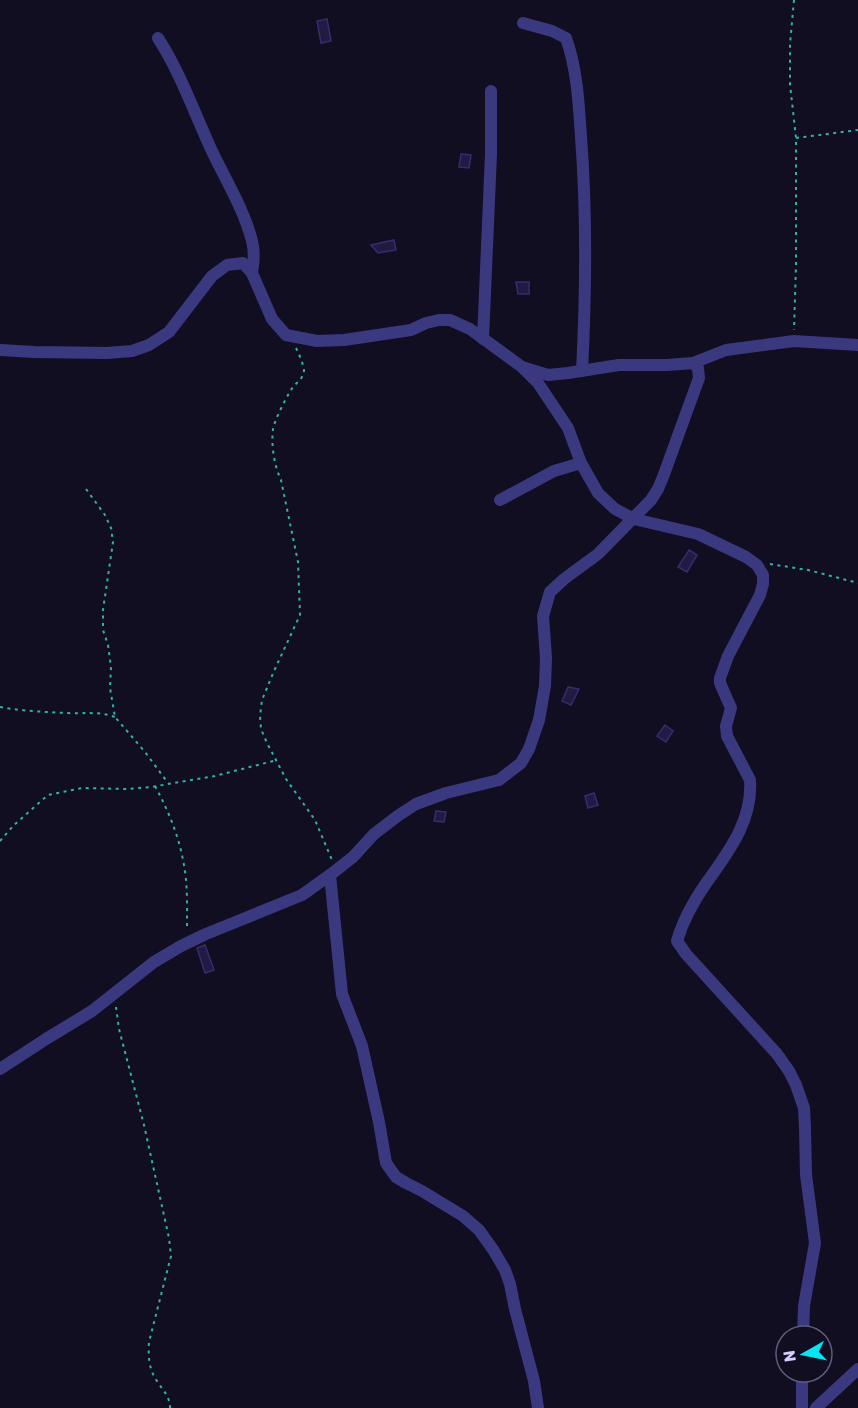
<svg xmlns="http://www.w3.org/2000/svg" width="858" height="1408" viewBox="0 0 858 1408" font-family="Rubik,sans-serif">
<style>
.building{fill:#211a42;stroke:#372c6e;stroke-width:1.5}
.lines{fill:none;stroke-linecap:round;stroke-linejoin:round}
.path{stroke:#30b2a6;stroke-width:2;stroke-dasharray:3 4.5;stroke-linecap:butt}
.street{stroke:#3a3980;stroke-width:12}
</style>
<rect width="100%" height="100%" fill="#110e22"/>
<g class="building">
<path d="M327 19 331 41 321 43 317 21Z"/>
<path d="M461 154 471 155 469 168 459 167Z"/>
<path d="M394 240 396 250 378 253 371 245Z"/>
<path d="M516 282H529V294H518Z"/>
<path d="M689 550 697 555 687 572 678 567Z"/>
<path d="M568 687 579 689 571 705 562 701Z"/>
<path d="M665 725 673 731 666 742 657 736Z"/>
<path d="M594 793 598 805 588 808 585 796Z"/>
<path d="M436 811 446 812 444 822 434 821Z"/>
<path d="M205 945 214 970 205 973 197 948Z"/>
</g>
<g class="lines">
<g class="path">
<path d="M794 0 790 44V84L796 138V265L794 330"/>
<path d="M796 138 858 130"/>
<path d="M296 348C299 354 303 363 304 370 304 379 295 383 291 390 286 398 275 419 273 429 271 445 274 465 281 480L298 562 300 615 274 671 262 700 260 716 261 729 267 743 286 779 315 820 332 860"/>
<path d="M86 489 105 515 111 528 113 542 103 610V630L108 645 111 667 110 688 115 717 145 752 168 783"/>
<path d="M770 564 808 570 858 583"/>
<path d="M0 707C22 711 45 712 67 713 84 714 99 711 115 717"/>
<path d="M155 786C168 810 178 834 183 860 188 883 187 907 187 930"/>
<path d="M0 841 14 825 48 795 82 788 128 789 151 787 215 776 277 760"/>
<path d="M116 1007 119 1029 144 1125 169 1238 171 1256 149 1342C148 1356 149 1370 157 1381 163 1391 170 1396 170 1408"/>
</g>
<g class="street">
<path d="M523 23 552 31 566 38C577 68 579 106 581 137 587 215 586 293 582 371"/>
<path d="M158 38C180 72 194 112 211 149 225 179 244 209 252 241 255 252 254 262 252 273"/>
<path d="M483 339 491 154V91"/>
<path d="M0 350 34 352 107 353 132 351 149 345 169 332 212 276 227 265 243 263 252 273 272 319 286 335 317 341 344 340 411 330 426 323 439 320H450L470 329 522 367 548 375 568 373 619 365H667L693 363 726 350 794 341 858 345"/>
<path d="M522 367 538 383 568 428 581 463 598 493 615 509 634 519 698 534 746 557 757 565 763 575V584L760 595 728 656 720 678V683L731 708 726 726 727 736 750 780C753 820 729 851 707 882 695 899 683 920 677 941L686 954 777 1054 789 1071 796 1085 804 1108 805 1128 806 1175 815 1243 804 1306 803 1336"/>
<path d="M500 500 554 471 581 463"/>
<path d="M330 875 342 994 362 1046 379 1122 386 1163 396 1177 406 1183 422 1191 463 1216 479 1230 494 1251 505 1270 510 1284 515 1309 534 1381 538 1408"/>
<path d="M0 1069 46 1039 92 1011 154 962 181 946 206 934 302 895 330 875 353 857 374 834 399 815 416 804 446 793 499 780 521 763 529 749 539 720 545 686 546 658 543 616 550 592 564 579 598 554 651 500 658 489 663 477 699 378 698 368 693 363"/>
<path d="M802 1372V1408"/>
<path d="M816 1408 858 1369"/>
</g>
</g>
<g transform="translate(804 1354) rotate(261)"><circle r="28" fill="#110e22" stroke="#5f5b7a" stroke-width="1.5"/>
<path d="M0-4.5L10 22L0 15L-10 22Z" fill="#04e5f6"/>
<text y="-9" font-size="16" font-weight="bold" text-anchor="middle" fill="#d3cffe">N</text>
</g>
</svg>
